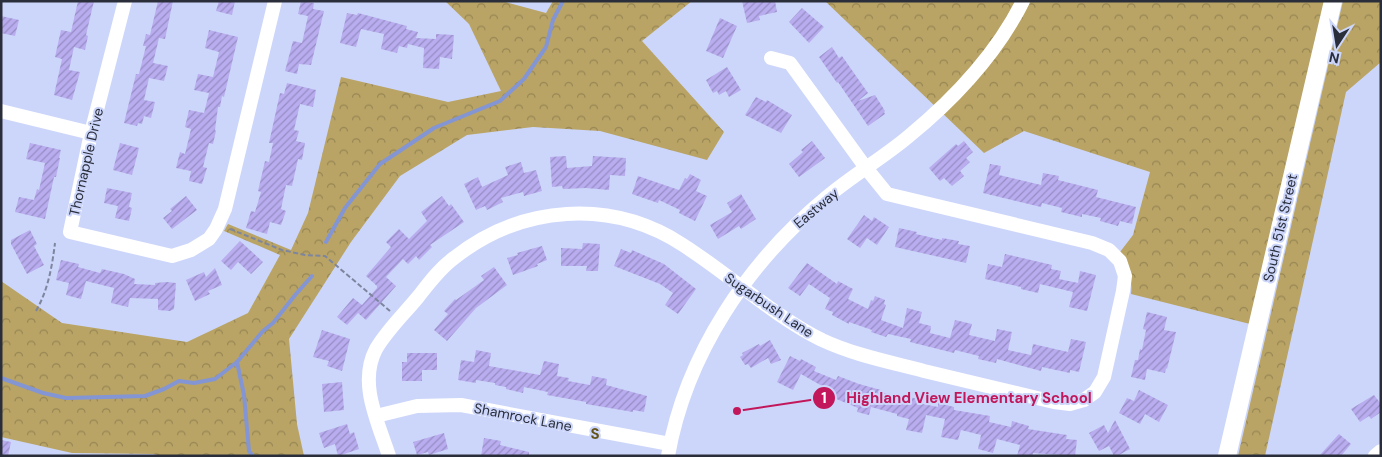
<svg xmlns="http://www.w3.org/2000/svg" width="1382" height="457" viewBox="0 0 1382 457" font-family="'DM Sans',sans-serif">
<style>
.forest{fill:url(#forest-crowns)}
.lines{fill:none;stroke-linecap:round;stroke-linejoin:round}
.stream{stroke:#8495d4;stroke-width:4}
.building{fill:url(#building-hatch)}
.path{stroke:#7e859e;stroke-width:2;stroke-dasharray:5 2.5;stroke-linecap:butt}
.minor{stroke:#fff;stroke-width:14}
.tertiary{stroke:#fff;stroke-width:18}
.labels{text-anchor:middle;stroke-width:4;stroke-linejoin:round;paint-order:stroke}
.street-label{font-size:14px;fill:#2a2e3b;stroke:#ccd6fa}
.neighbourhood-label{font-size:15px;font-weight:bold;fill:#645216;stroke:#ccd6fa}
.leader{fill:none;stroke:#c2185b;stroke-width:2}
.callout-dot{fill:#c2185b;stroke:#ccd6fa;stroke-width:2}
.mark-label{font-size:15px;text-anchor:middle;font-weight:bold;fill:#fff}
.callout-label{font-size:15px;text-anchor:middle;font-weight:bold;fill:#c2185b;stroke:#ccd6fa;stroke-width:4;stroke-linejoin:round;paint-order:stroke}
</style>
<defs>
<pattern id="forest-crowns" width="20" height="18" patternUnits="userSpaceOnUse" patternTransform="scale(1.25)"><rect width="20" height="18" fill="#b9a465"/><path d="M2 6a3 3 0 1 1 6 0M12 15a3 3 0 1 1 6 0" fill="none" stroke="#978654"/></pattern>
<pattern id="building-hatch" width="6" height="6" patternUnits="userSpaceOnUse" patternTransform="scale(1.25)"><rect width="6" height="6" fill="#b9adf0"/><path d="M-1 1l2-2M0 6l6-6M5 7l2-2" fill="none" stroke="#978dc4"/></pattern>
</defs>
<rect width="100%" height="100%" fill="#ccd6fa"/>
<g class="forest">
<path d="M445 1H502L546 13 553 1H692L642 41 724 132 707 160 600 131 533 127 467 135 400 176 351 242 289 339 297 424 304 456H162L153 454 72 453 1 437V281L62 323 187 342 248 313 280 255 224 231 228 224 291 250 308 213 341 77 448 102 501 91 469 24Z"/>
<path d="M825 1H1325L1250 324 1131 294C1133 278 1127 267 1120 252L1133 235 1150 172 1024 131 984 153Z"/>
<path d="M1343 1H1381V62L1346 92 1265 456H1238Z"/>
</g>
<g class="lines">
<g class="stream">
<path d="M326 242 345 208 380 164 434 128 500 101 524 79 546 47 553 20 563 1"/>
<path d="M237 362 244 395 249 451 253 456"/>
<path d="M1 378 43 393 66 398 145 396 164 389 179 381 194 383 215 379 237 362 263 331 273 323 296 294 312 276"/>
</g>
</g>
<g class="building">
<path d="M78 1H94L86 35 88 36 85 50 74 47 69 70 80 72 72 100 54 95 62 59 55 57 61 30 71 32Z"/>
<path d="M158 1H173L165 39 159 38 153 63 168 66 164 81 149 78 144 100 155 102 151 118 144 116 142 124 138 123 137 126 124 123 136 74H139L146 46H143L146 34 150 35Z"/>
<path d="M219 1H235L232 15 216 11Z"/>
<path d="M301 1 314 3 313 9 324 11 311 65 299 64 297 74 285 71 293 41 302 43 308 16 298 14Z"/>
<path d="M742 1H775L777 12 759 16 760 20 747 23Z"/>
<path d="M802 8 824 27 809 43 789 22Z"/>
<path d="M347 13 357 15 358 13 407 26 406 29 418 32 416 38 436 39V34L454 35 452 59 440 57 439 69 423 68 424 48 408 44 407 48 399 46 397 53 381 49 384 34 361 29 356 47 340 43Z"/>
<path d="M1 16 19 20 15 36 1 33Z"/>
<path d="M720 18 737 26 723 58 706 51Z"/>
<path d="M209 30 238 37 224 97 222 96 220 107H218L215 130 216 131 213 144 209 143 203 167 207 168 202 184 189 181 191 171 176 168 180 152 185 154 191 129 185 127 189 110 204 113 209 93 194 90 198 74 213 77 219 52 205 48Z"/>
<path d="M832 47 839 58 842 56 868 93 858 101 875 95 885 111 884 112 885 114 868 126 838 82 837 83 819 57Z"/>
<path d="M727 67 741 90 729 97 726 91 719 95 717 91 713 93 706 80Z"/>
<path d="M287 83 316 90 313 107 300 104 294 130 299 131 296 141 305 143 302 160 298 159 292 186 286 185 281 209 286 211 281 225 270 222 267 234 246 228 251 211 255 212 261 192 258 191 265 161 269 162 273 143H269L280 93 284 94Z"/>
<path d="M756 97 766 102 767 100 792 115 781 133 745 115Z"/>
<path d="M812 141 825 158 799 177 789 164 803 152 801 150Z"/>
<path d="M964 141 973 152 966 158 970 162 960 171 964 176 952 186 944 178 940 181 929 168 956 144 958 146Z"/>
<path d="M30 143 61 150 59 158H60L56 177H54L45 219 15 212 19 197 34 200 37 189 39 190 45 163 26 159Z"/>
<path d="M120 143 139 148 132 175 113 170Z"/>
<path d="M566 156 567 168 592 166 593 156 626 158 625 176 610 175 609 190 586 188 563 189 562 186 552 187 550 157Z"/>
<path d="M521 162 524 173 536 170 542 191 524 196 523 192 501 198 503 202 487 210 485 206 476 210 464 184 478 177 482 187 508 175 505 167Z"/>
<path d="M990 164 1001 166 999 175 1041 185 1043 173 1059 176 1058 180 1098 190 1096 197 1136 207 1132 224 1120 221 1118 226 1100 221 1101 218 1082 214V217L1061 212 1062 208 1042 203 1041 207 983 193Z"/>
<path d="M690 174 701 180 696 191 707 196 695 221 679 213 680 210 659 200 658 203 632 194 638 176 679 190 685 178 687 179Z"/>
<path d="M107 188 132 193 129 207 132 208 129 221 115 218 118 206 104 203Z"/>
<path d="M741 194 756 219 741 229 739 226 718 239 710 225 732 212 727 203Z"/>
<path d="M186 196 197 210 172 229 163 218 172 211 170 209Z"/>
<path d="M442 196 449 206 451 204 464 222 430 245 432 247 419 260 416 256 408 264 403 259 386 277 396 286 366 320 358 313 347 325 337 317 353 298 362 305 377 288V286L366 276 391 247 386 242 399 229 409 239 427 221 421 212Z"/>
<path d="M864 215 872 221 874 217 889 227 877 245 867 238 860 248 847 239Z"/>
<path d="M899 228 917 232 916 234 942 240V238L959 241 958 244 970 246 966 263 895 247Z"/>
<path d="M30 230 37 244 34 246 44 265 27 274 11 244V240Z"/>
<path d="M240 241 263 262 251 274 238 262 231 270 221 261Z"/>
<path d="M583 243 600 244 598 271H586L587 266H561V248L582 249Z"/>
<path d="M542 246 547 260 537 264 538 266 513 275 507 258 518 255 517 253Z"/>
<path d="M621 249 631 253 632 250 664 264 696 289 678 314 665 305 673 293 660 284 614 266Z"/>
<path d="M1005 254 1052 265 1051 269 1061 271 1059 279 1078 283 1080 271 1096 275 1087 311 1069 307 1073 292 1040 284 1038 293 1021 289V287L985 279 988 264 1002 267Z"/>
<path d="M61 260 79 264 78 267 100 273 102 269 124 274 135 279 134 284 155 285V283L167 282 176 283 174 309 170 311 158 310V299L130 298 128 307 111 303 114 288 86 281 81 299 66 295 69 283 56 280Z"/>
<path d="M807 263 837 284 838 281 853 289 848 299 868 309 871 300 873 301 875 296 885 300 884 304 886 305 881 320 903 328 907 308 922 312 919 323 931 326 930 333 950 338 955 320 972 324 969 335 995 341 997 329 1012 332 1008 350 1031 355 1033 344 1068 352 1071 339 1086 342 1079 372 1070 370V373L1042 367 1041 371 997 359 996 363 978 359 979 356 955 350 954 353 910 342 911 339 888 334 886 337 871 332 872 330 849 322V324L832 315 833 312 825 309 830 298 809 284 800 296 788 288Z"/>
<path d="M494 267 507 285 476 308 447 341 434 330 448 314 444 311 455 299 456 300 484 280 481 276Z"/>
<path d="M215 268 222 285 208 291 210 294 195 301 186 280 204 272 206 277Z"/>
<path d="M1147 312 1167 317 1164 330 1176 332 1167 369 1166 368 1165 373 1147 369 1145 380 1131 377 1135 360H1138L1140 349 1142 350 1146 330 1143 329Z"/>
<path d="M322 330 350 339 342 371 327 366 329 361 313 357Z"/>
<path d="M770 340 781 360 771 364 768 358 751 368 748 364 745 365 740 357 743 355 742 353 759 344 760 346Z"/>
<path d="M476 350 491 353 489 366 540 375 544 361 559 364 557 376 569 378 568 381 590 385 592 376 607 379 606 385 647 396 644 412 633 410V412L586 404V402L547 395 548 392 524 387 523 393 506 389V387L495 385V383L476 380V383L458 380 461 360 474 362Z"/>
<path d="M407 353H437V370H422V381H402V362H407Z"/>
<path d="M790 356 800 361 801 359 816 367 814 371 836 380 838 376 859 384 881 390 880 392 919 399 918 403 938 407V403L954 407V410L990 416 989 422 1011 427 1012 421 1029 426 1028 429 1067 435 1066 439 1077 440 1075 456 1033 453V456H1017L1020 445 997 439 993 453 978 449 981 435 961 430 958 440 941 437 945 419 926 415 922 433 906 430 909 419 897 416V414L871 407 869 415 857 412 858 408 834 398 830 409 815 403 822 386 801 374 793 390 777 382Z"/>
<path d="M342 382 344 410 324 412 322 384Z"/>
<path d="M1139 390 1168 405 1159 422 1145 414 1140 424 1119 413 1127 398 1134 401Z"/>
<path d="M1374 395 1381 404V412L1371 419 1369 416 1360 422 1351 409Z"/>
<path d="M1115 420 1130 449 1117 456H1114L1109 446 1099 451 1089 433 1104 425 1108 433Z"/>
<path d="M347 424 350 434 354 432 359 449 338 456 335 444 324 448 319 433Z"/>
<path d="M444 433 448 449 429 455 428 452 417 455 413 442Z"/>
<path d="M1339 434 1351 444 1341 456H1319Z"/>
<path d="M484 438 501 441 500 445 529 452V456H481Z"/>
<path d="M1 440 11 442 8 456H1Z"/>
</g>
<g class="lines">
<g class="path">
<path d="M230 229 282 250 305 255 325 256 390 311"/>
<path d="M36 311C48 290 52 267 55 243"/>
</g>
<g class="minor">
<path d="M125 1 91 133 70 232 172 256 191 250 209 239 216 229 225 209 275 1"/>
<path d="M1 111 91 133"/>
<path d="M376 416 417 406 461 405 670 444"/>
<path d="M389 456C378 422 358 383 376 349 387 330 405 313 418 297 429 283 440 268 454 258 521 205 611 198 683 245 730 275 772 315 822 340 854 355 890 362 924 371 967 381 1011 392 1054 402L1070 404 1084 400 1095 392 1104 377 1123 291 1125 276 1120 261 1109 250 1092 243 887 194 866 168 790 63 771 58"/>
<path d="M668 456C686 354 748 262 827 197 853 175 883 158 909 136 954 99 997 53 1023 1"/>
<path d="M1375 456 1381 451"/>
</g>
<path class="tertiary" d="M1227 456 1333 1"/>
</g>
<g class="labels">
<g class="street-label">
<text transform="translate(86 162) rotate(-77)" y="5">Thornapple Drive</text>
<text transform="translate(816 208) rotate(-40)" y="5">Eastway</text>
<text transform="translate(1280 228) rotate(-77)" y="5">South 51st Street</text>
<text transform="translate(769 305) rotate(34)" y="5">Sugarbush Lane</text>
<text transform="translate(523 417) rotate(11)" y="5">Shamrock Lane</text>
</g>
<g class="neighbourhood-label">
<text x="595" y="439">S</text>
</g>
</g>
<path class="leader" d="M737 411L824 398"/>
<g class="callout-dot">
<circle cx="737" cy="411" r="5"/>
<circle cx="824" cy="398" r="12"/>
</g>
<g class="mark-label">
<text x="824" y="403">1</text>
</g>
<g class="callout-label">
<text x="969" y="403">Highland View Elementary School</text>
</g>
<rect width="1382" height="457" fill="none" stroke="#2a2e3b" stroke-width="5"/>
<g transform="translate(1337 45) rotate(192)" stroke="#ccd6fa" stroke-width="4" paint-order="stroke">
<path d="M0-4L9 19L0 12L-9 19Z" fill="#2a2e3b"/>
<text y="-8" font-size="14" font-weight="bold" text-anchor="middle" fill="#2a2e3b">N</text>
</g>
</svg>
